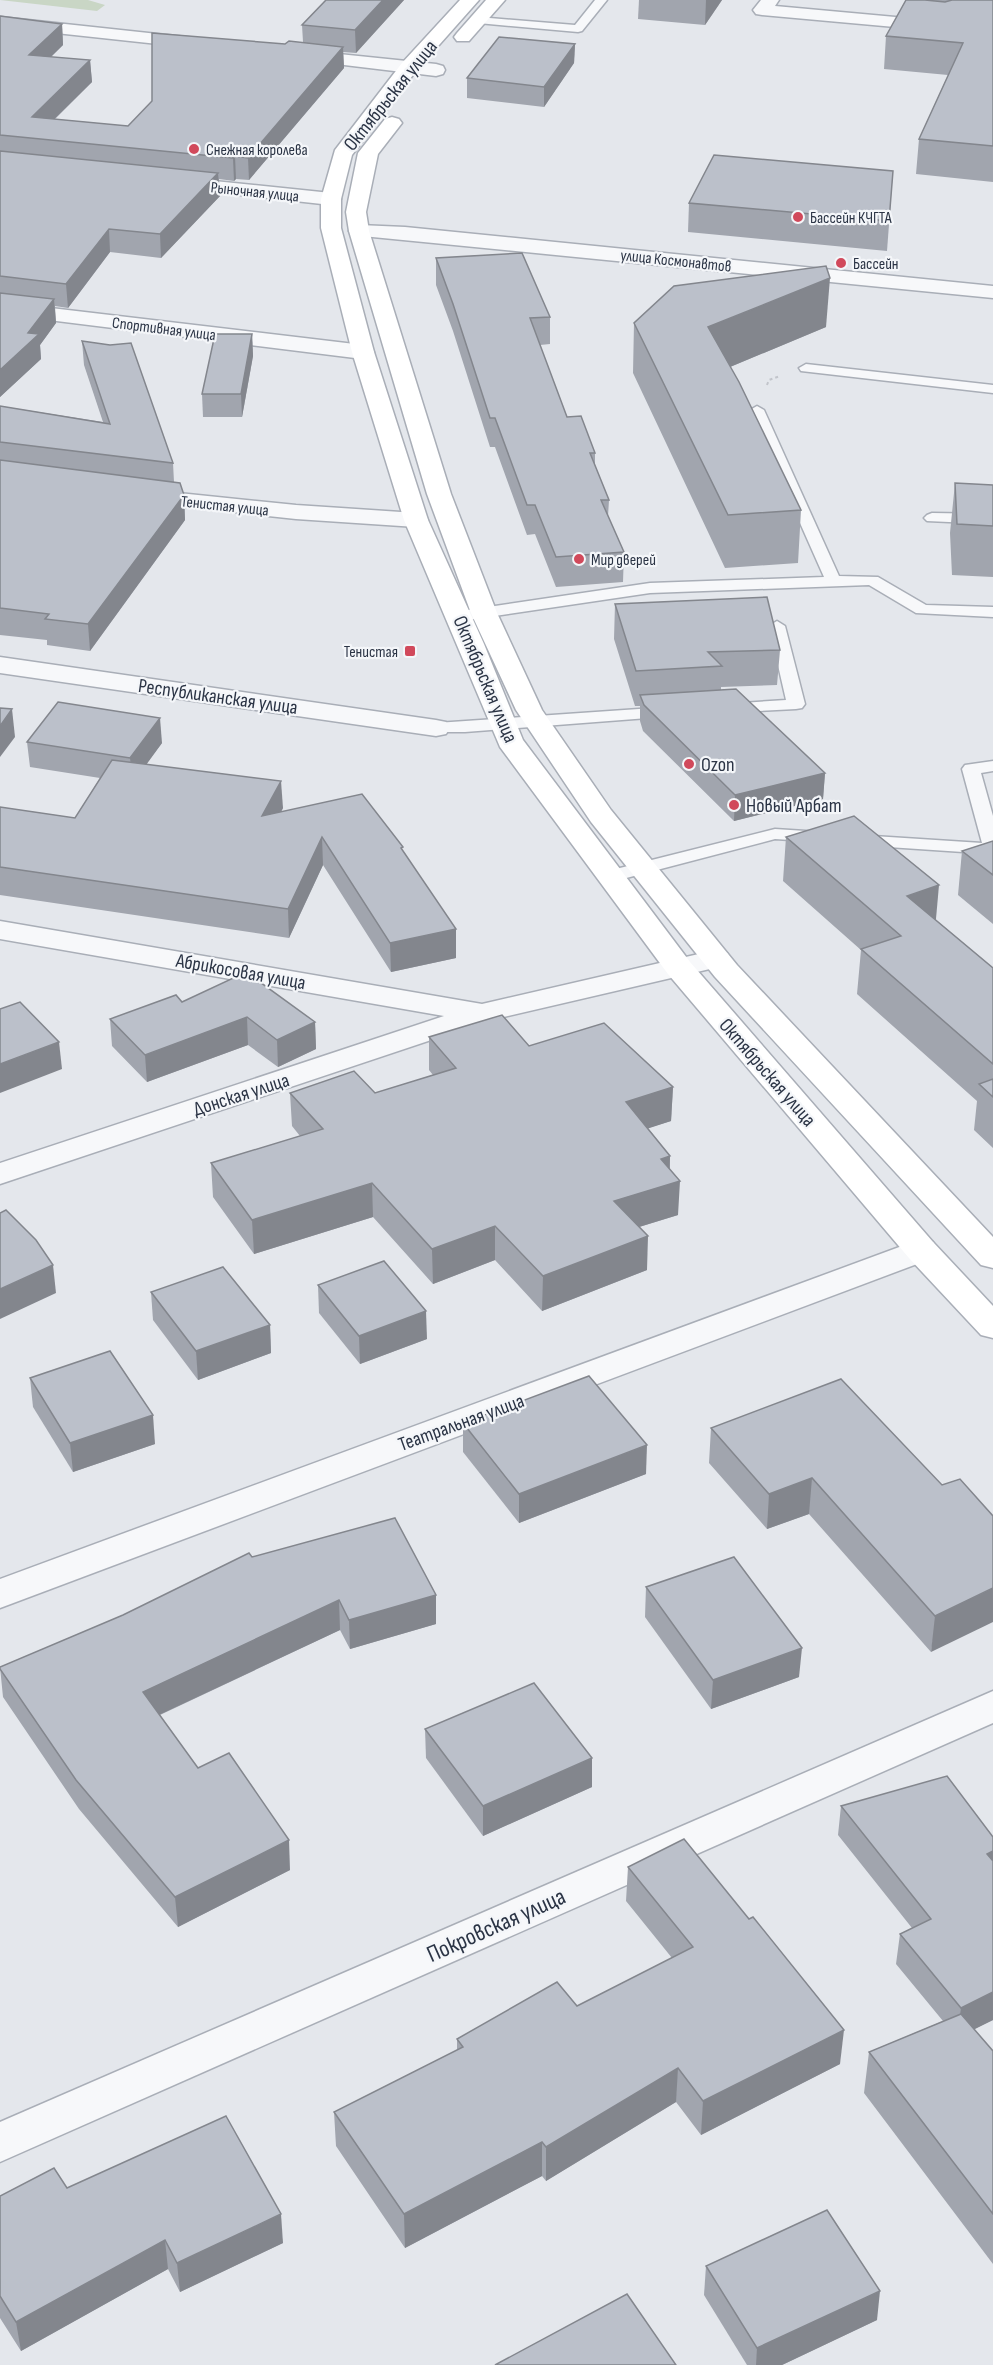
<svg xmlns="http://www.w3.org/2000/svg" width="993" height="2365" viewBox="0 0 993 2365" font-family="'Sofia Sans Condensed',sans-serif">
<style>
.green{fill:#c9d6c5}
.lines{fill:none;stroke-linecap:round;stroke-linejoin:round}
.service-casing{stroke:#a9aeb7;stroke-width:3}
.minor-casing{stroke:#a9aeb7;stroke-width:3}
.secondary-casing{stroke:#a9aeb7;stroke-width:3}
.path{stroke:#c2c5cb;stroke-width:2;stroke-dasharray:3 3;stroke-linecap:butt}
.service{fill:#f7f8fa;fill-rule:evenodd}
.minor{fill:#f7f8fa;fill-rule:evenodd}
.secondary{fill:#fff;fill-rule:evenodd}
.wall{fill:#a1a5ae}
.shaded-wall{fill:#83868d}
.building{fill:#bbc0ca;stroke:#83868d;stroke-width:1.5}
.poi-dot{fill:#d1495b;stroke:#f4f6f9;stroke-width:2}
.labels{text-anchor:middle;stroke-width:4.5;stroke-linejoin:round;paint-order:stroke}
.far-poi-label{font-size:16px;fill:#2b3445;stroke:#f4f6f9;text-anchor:start}
.far-street-label{font-size:16px;fill:#2b3445;stroke:#f4f6f9}
.street-label{font-size:20px;fill:#2b3445;stroke:#f4f6f9}
.poi-label{font-size:20px;fill:#2b3445;stroke:#f4f6f9;text-anchor:start}
.near-street-label{font-size:24px;fill:#2b3445;stroke:#f4f6f9}
</style>
<rect width="100%" height="100%" fill="#e4e7ec"/>
<path class="green" d="M0 0H88L105 5 97 11Z"/>
<g class="lines">
<g class="service-casing">
<g id="service">
<path d="M595 0H607L582 31 578 32 478 23 472 20 478 17 575 25Z"/>
<path d="M806 364 993 385V393L801 371 799 368Z"/>
<path d="M757 406 764 410 839 576 878 577 926 605 993 607V617L916 613 869 585 650 593 468 620 462 618 460 615 462 612 468 610 650 583 824 577 750 410Z"/>
<path d="M932 513 993 514V524L927 521 924 518 927 515Z"/>
<path d="M777 621 785 626 805 704 802 708 796 709 720 713 717 709 720 705 726 704 786 700 769 626Z"/>
<path d="M668 707 674 708 677 712 674 716 465 732H430L427 728 430 724 436 723Z"/>
<path d="M993 761V771L981 773 993 816V854L858 845 852 844 849 840 852 836 858 835 982 843 962 769 965 765Z"/>
<path d="M775 829 821 832 827 833 830 837 827 841 821 842 775 839 611 882 604 880 602 876 604 872Z"/>
</g>
</g>
<g class="minor-casing">
<g id="minor">
<path d="M761 0H779L775 6 939 21 945 22 948 26 945 30 939 31 762 15 756 14 753 10Z"/>
<path d="M0 17 195 38 201 39 204 43 201 47 195 48 0 27Z"/>
<path d="M300 50 436 64 443 66 445 70 443 74 436 76 294 59 291 55 294 51Z"/>
<path d="M175 177 331 193 338 195 341 199 338 203 331 205 168 187 165 183 168 179Z"/>
<path d="M359 225 405 227 993 286V298L352 235 349 231 352 227Z"/>
<path d="M0 302 363 345 371 347 374 352 371 357 363 359 0 314Z"/>
<path d="M140 489 296 505 416 513 425 515 428 520 425 525 416 527 296 519 132 501 128 496 132 491Z"/>
<path d="M0 657 436 720 446 722 450 728 446 734 436 736 0 673Z"/>
<path d="M0 921 482 1004 716 950 727 953 731 959 727 965 491 1020 0 1184V1163L444 1016 0 939Z"/>
<path d="M921 1239 933 1242 938 1250 933 1258 0 1608V1579Z"/>
<path d="M993 1691V1723L0 2162V2122Z"/>
</g>
</g>
<g class="secondary-casing">
<g id="secondary">
<path d="M460 0H479L416 71 352 155 341 199V228L374 352 428 520 484 644 523 740 690 962 933 1242 993 1306V1338L981 1335 909 1258 668 974 500 747 404 520 352 352 321 228V199L335 150 402 63Z"/>
<path d="M486 0H505L469 41H457L454 37 457 33Z"/>
<path d="M392 117 399 119 402 123 378 154 366 212 369 231 451 494 497 613 542 710 611 810 737 965 993 1237V1268L981 1265 715 977 591 822 516 710 471 613 427 494 349 231 346 212 358 153 385 119Z"/>
</g>
</g>
<path class="path" d="M767 385 769 380 780 376"/>
<use href="#service" class="service"/>
<use href="#minor" class="minor"/>
<use href="#secondary" class="secondary"/>
</g>
<g class="wall">
<path d="M326 0H404L356 53 343 52 344 68 249 180 236 179 234 181 219 179 220 196 161 258 110 252 68 308 55 306 56 323 40 345 41 359 0 397V16L62 24 63 45 51 57 90 60 92 82 55 119 128 126 285 44 303 42 302 25Z"/>
<path d="M639 0H722L705 25 638 19Z"/>
<path d="M906 0H993V182L916 174 919 139 948 75 884 69 886 36Z"/>
<path d="M575 44 574 63 544 107 467 98V78Z"/>
<path d="M893 171 887 251 688 232 689 203Z"/>
<path d="M436 258 550 317V344L540 345 567 417 595 453V465L609 500 608 516 624 552 623 582 556 587 535 534 527 535 495 447H490L453 331 436 285Z"/>
<path d="M634 323 826 327 730 367 801 510 798 563 725 568 633 373Z"/>
<path d="M252 334 253 356 242 417H203L202 394Z"/>
<path d="M82 341 173 463 174 482 184 495 185 520 90 651 47 645V640L0 635V406L103 422 84 365Z"/>
<path d="M955 483 993 485V580V577L952 575 950 533Z"/>
<path d="M615 604 780 650 777 685 721 687V690L825 773 823 799 734 821 643 731 640 721V706H635L614 639Z"/>
<path d="M27 742 162 743 146 764 283 808 281 812 403 851 456 958 391 972 323 865 289 938 0 895V807L75 818 100 778 30 767Z"/>
<path d="M786 837 936 920 993 968V1148L974 1130 977 1101 857 994 861 950 783 881Z"/>
<path d="M993 841V924L958 895 962 851Z"/>
<path d="M182 1002 315 1022 316 1049 278 1067 248 1045 147 1082 112 1046 110 1019Z"/>
<path d="M429 1037 529 1046 673 1087 671 1121 648 1128 670 1156V1169L678 1215 639 1227 647 1270 542 1311 495 1260 433 1284 373 1217 254 1254 213 1197 211 1163 300 1136 292 1126 290 1093H375L433 1075 429 1070Z"/>
<path d="M318 1285 427 1339 360 1364 319 1313Z"/>
<path d="M151 1292 270 1325 271 1353 198 1380 153 1320Z"/>
<path d="M30 1378 155 1444 73 1472 33 1407Z"/>
<path d="M463 1423 646 1474 519 1523 463 1452Z"/>
<path d="M711 1428 942 1485 960 1479 931 1652 809 1514 767 1529 709 1463Z"/>
<path d="M252 1557 436 1595V1624L350 1649 340 1630 160 1715 198 1768 290 1870 178 1927 79 1809 3 1697 0 1667 123 1615Z"/>
<path d="M646 1587 799 1677 711 1709 645 1617Z"/>
<path d="M425 1729 592 1787 483 1836 426 1758Z"/>
<path d="M841 1806 993 1837V2020L974 2029 993 2051V2264L864 2093 869 2052 943 2021 896 1964 900 1934 912 1928 838 1835Z"/>
<path d="M628 1867 840 2064 701 2135 676 2102 546 2181 542 2176 405 2248 336 2146 334 2112 457 2050V2039L577 2006 672 1958 626 1901Z"/>
<path d="M67 2188 283 2243 180 2292 168 2269 21 2351 0 2318V2196Z"/>
<path d="M706 2266 877 2320 782 2365H747L704 2295Z"/>
</g>
<g class="shaded-wall">
<path d="M383 0H404L356 53 355 30Z"/>
<path d="M706 0H722L705 25Z"/>
<path d="M62 24 63 45 31 76 29 55Z"/>
<path d="M575 44 574 63 544 107V87Z"/>
<path d="M343 47 344 68 249 180 248 158Z"/>
<path d="M90 60 92 82 34 139 32 117Z"/>
<path d="M235 156 236 179 234 181 233 158Z"/>
<path d="M218 173 220 196 161 258 160 234Z"/>
<path d="M109 229 110 252 68 308 66 284Z"/>
<path d="M830 278 826 327 706 377 708 327Z"/>
<path d="M54 299 56 323 40 345 41 359 0 397V370Z"/>
<path d="M252 334 253 356 242 417 241 394Z"/>
<path d="M184 495 185 520 90 651 88 624Z"/>
<path d="M12 709 15 737 0 757V726Z"/>
<path d="M160 718 162 743 133 783 130 758Z"/>
<path d="M825 773 823 799 734 821 735 795Z"/>
<path d="M281 781 283 808 263 845 262 816Z"/>
<path d="M322 837 323 865 289 938 288 909Z"/>
<path d="M939 885 935 930 907 896Z"/>
<path d="M456 929V958L391 972 390 943Z"/>
<path d="M247 1017 248 1045 147 1082 145 1055Z"/>
<path d="M315 1022 316 1049 278 1067 277 1040Z"/>
<path d="M59 1042 62 1069 0 1093V1064Z"/>
<path d="M673 1087 671 1121 625 1136 626 1102Z"/>
<path d="M670 1156 669 1184 680 1181 678 1215 613 1235 614 1201 661 1159Z"/>
<path d="M372 1183 373 1217 254 1254 252 1220Z"/>
<path d="M495 1226V1260L433 1284 432 1249Z"/>
<path d="M648 1236 647 1270 542 1311 543 1276Z"/>
<path d="M53 1265 56 1293 0 1319V1289Z"/>
<path d="M426 1311 427 1339 360 1364 359 1336Z"/>
<path d="M270 1325 271 1353 198 1380 196 1351Z"/>
<path d="M153 1415 155 1444 73 1472 70 1443Z"/>
<path d="M647 1445 646 1474 519 1523V1494Z"/>
<path d="M812 1478 809 1514 767 1529 769 1494Z"/>
<path d="M993 1588V1622L931 1652 935 1616Z"/>
<path d="M436 1595V1624L350 1649 349 1620Z"/>
<path d="M339 1600 340 1630 146 1721 143 1692Z"/>
<path d="M802 1648 799 1677 711 1709 713 1680Z"/>
<path d="M592 1758V1787L483 1836V1806Z"/>
<path d="M289 1840 290 1870 178 1927 175 1897Z"/>
<path d="M993 1851V1879L987 1854Z"/>
<path d="M993 1992V2020L957 2038 961 2008Z"/>
<path d="M844 2030 840 2064 701 2135 703 2101Z"/>
<path d="M678 2068 676 2102 546 2181V2147Z"/>
<path d="M542 2142V2176L405 2248 404 2214Z"/>
<path d="M281 2214 283 2243 180 2292 177 2263Z"/>
<path d="M165 2240 168 2269 21 2351 16 2322Z"/>
<path d="M880 2291 877 2320 782 2365H756L757 2348Z"/>
</g>
<g class="building">
<path d="M326 0H383L355 30 302 25Z"/>
<path d="M906 0H925L945 2 952 0H993V146L919 139 963 43 886 36Z"/>
<path d="M0 16 62 24 29 55 90 60 32 117 128 126 152 101V33L285 44 289 41 343 47 248 158 235 156 233 158 0 135Z"/>
<path d="M499 37 575 44 544 87 467 78Z"/>
<path d="M0 151 218 173 160 234 109 229 66 284 0 276Z"/>
<path d="M714 155 893 171 889 221 689 203Z"/>
<path d="M522 253 550 317 530 318 567 417 581 416 595 453H590L609 500H601L624 552 556 557 535 505H527L495 418H490L453 304 436 258Z"/>
<path d="M826 266 830 278 708 327 739 382 801 510 728 515 634 323 674 286Z"/>
<path d="M0 293 54 299 28 333 39 334 0 370Z"/>
<path d="M215 334H252L241 394H202Z"/>
<path d="M82 341 110 345 131 343 173 463 0 442V406L110 424Z"/>
<path d="M0 460 180 483 184 495 88 624 45 619 49 614 0 608Z"/>
<path d="M955 483 993 485V526L957 524Z"/>
<path d="M767 597 780 650 708 652 722 666 636 671 615 604Z"/>
<path d="M736 689 825 773 735 795 644 705 640 695Z"/>
<path d="M58 702 160 718 130 758 27 742Z"/>
<path d="M0 708 12 709 0 726Z"/>
<path d="M112 760 281 781 262 816 362 794 403 847 401 848 456 929 390 943 322 837 288 909 0 867V807L75 818Z"/>
<path d="M854 816 939 885 907 896 993 968V1064L861 949 901 936 786 837Z"/>
<path d="M993 841V875L962 851Z"/>
<path d="M246 972 315 1022 277 1040 247 1017 145 1055 110 1019 176 995 182 1002Z"/>
<path d="M20 1002 59 1042 0 1064V1009Z"/>
<path d="M502 1015 529 1046 604 1023 673 1087 626 1102 670 1156 661 1159 680 1181 614 1201 648 1236 543 1276 495 1226 432 1249 372 1183 252 1220 211 1163 323 1129 290 1093 354 1071 375 1093 456 1068 429 1037Z"/>
<path d="M993 1079V1097L979 1084Z"/>
<path d="M6 1210 36 1240 53 1265 0 1289V1213Z"/>
<path d="M384 1261 426 1311 359 1336 318 1285Z"/>
<path d="M223 1267 270 1325 196 1351 151 1292Z"/>
<path d="M110 1351 153 1415 70 1443 30 1378Z"/>
<path d="M589 1376 647 1445 519 1494 463 1423Z"/>
<path d="M841 1379 942 1485 960 1479 993 1516V1588L935 1616 812 1478 769 1494 711 1428Z"/>
<path d="M395 1518 436 1595 349 1620 339 1600 143 1692 198 1768 229 1753 289 1840 175 1897 76 1780 0 1669V1667L123 1615 249 1553 252 1557Z"/>
<path d="M734 1557 802 1648 713 1680 646 1587Z"/>
<path d="M534 1683 592 1758 483 1806 425 1729Z"/>
<path d="M947 1776 993 1837V1851L987 1854 993 1861V1992L961 2008 900 1934 931 1919 841 1806Z"/>
<path d="M684 1839 749 1919 753 1917 844 2030 703 2101 678 2068 546 2147 542 2142 404 2214 334 2112 463 2047 457 2039 557 1982 577 2006 693 1947 628 1867Z"/>
<path d="M961 2014 993 2051V2214L869 2052Z"/>
<path d="M226 2116 281 2214 177 2263 165 2240 16 2322 0 2296V2196L54 2168 67 2188Z"/>
<path d="M827 2210 880 2291 757 2348 706 2266Z"/>
<path d="M627 2294 676 2365H495Z"/>
</g>
<g class="poi-dot">
<circle cx="194" cy="149" r="6"/>
<circle cx="798" cy="217" r="6"/>
<circle cx="841" cy="263" r="6"/>
<circle cx="579" cy="559" r="6"/>
<rect x="404" y="645" width="12" height="12" rx="3"/>
<circle cx="689" cy="764" r="6"/>
<circle cx="734" cy="805" r="6"/>
</g>
<g class="labels">
<g class="far-poi-label">
<text x="206" y="155">Снежная королева</text>
<text x="810" y="223">Бассейн КЧГТА</text>
<text x="853" y="269">Бассейн</text>
<text x="591" y="565">Мир дверей</text>
<text x="398" y="657" text-anchor="end">Тенистая</text>
</g>
<g class="far-street-label">
<text transform="translate(255 191) rotate(6)" y="6">Рыночная улица</text>
<text transform="translate(676 260) rotate(6)" y="6">улица Космонавтов</text>
<text transform="translate(164 328) rotate(7)" y="6">Спортивная улица</text>
<text transform="translate(225 505) rotate(6)" y="6">Тенистая улица</text>
</g>
<g class="street-label">
<text transform="translate(390 95) rotate(-51)" y="7">Октябрьская улица</text>
<text transform="translate(486 679) rotate(67)" y="7">Октябрьская улица</text>
<text transform="translate(218 696) rotate(8)" y="7">Республиканская улица</text>
<text transform="translate(241 971) rotate(10)" y="7">Абрикосовая улица</text>
<text transform="translate(768 1072) rotate(49)" y="7">Октябрьская улица</text>
<text transform="translate(241 1094) rotate(-18)" y="7">Донская улица</text>
<text transform="translate(461 1422) rotate(-20)" y="7">Театральная улица</text>
</g>
<g class="poi-label">
<text x="701" y="771">Ozon</text>
<text x="746" y="812">Новый Арбат</text>
</g>
<g class="near-street-label">
<text transform="translate(496 1925) rotate(-24)" y="8">Покровская улица</text>
</g>
</g>
</svg>
